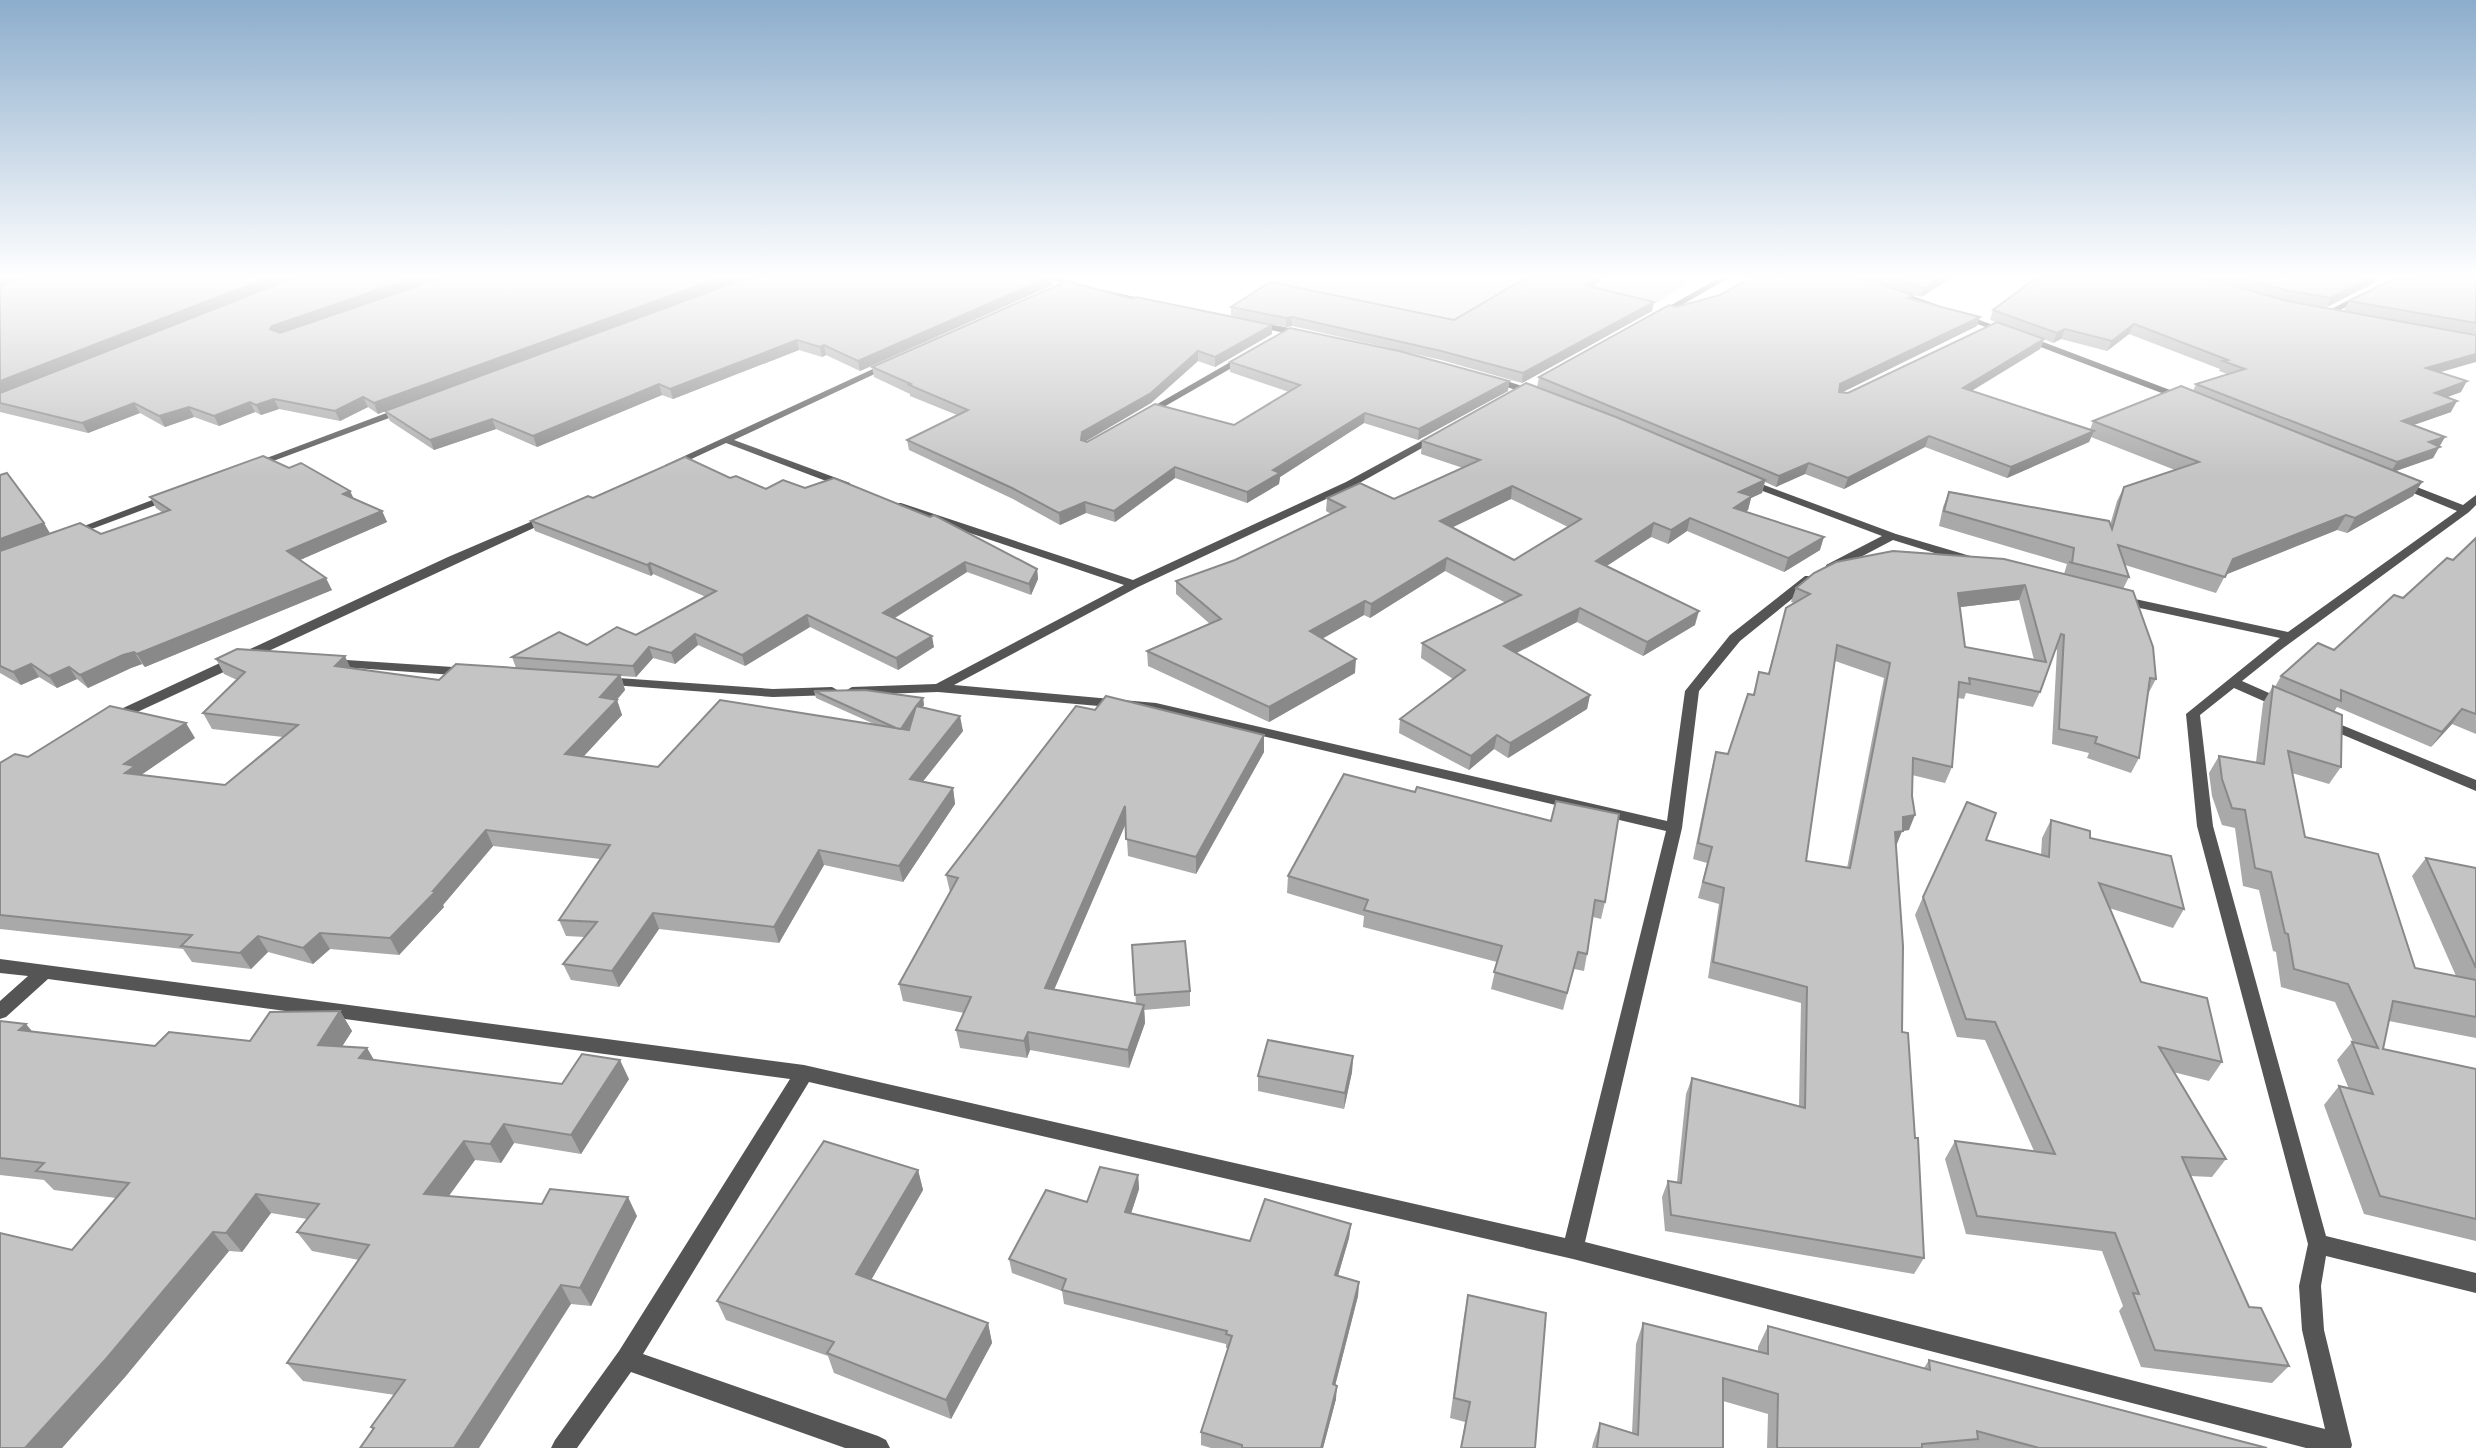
<svg xmlns="http://www.w3.org/2000/svg" width="2476" height="1448" viewBox="0 0 2476 1448" font-family="'Roboto Condensed',sans-serif">
<style>
.green{fill:#dcdcdc}
.lines{fill:none;stroke-linecap:round;stroke-linejoin:round}
.street{fill:#555;fill-rule:evenodd}
.wall{fill:#a9a9a9;fill-rule:evenodd}
.shaded-wall{fill:#898989}
.building{fill:#c4c4c4;stroke:#898989;stroke-width:2;fill-rule:evenodd}
</style>
<rect width="100%" height="100%" fill="#fff"/>
<path class="green" d="M1232 275H1701L1586 347Z"/>
<g class="lines">
<g class="street">
<path d="M1032 275H1047L1086 286 1082 288Z"/>
<path d="M1724 275H1734L1659 318 1652 316Z"/>
<path d="M1099 289 1153 301 1154 303 1147 305 1099 293Z"/>
<path d="M1893 291H1899L2010 331 2003 333 1893 295Z"/>
<path d="M2360 294 2367 296 2331 315 2324 313Z"/>
<path d="M1253 321 1305 331 1309 334 1305 337 1250 326V322Z"/>
<path d="M2025 335 2186 396 2188 398 2180 400 2022 340V336Z"/>
<path d="M1246 353 1249 354V358L1148 416 1140 414Z"/>
<path d="M888 362 896 364 734 440 850 483V487H842L726 443 674 467H666L665 465Z"/>
<path d="M1491 376 1538 391 1540 393 1535 396 1488 381V377Z"/>
<path d="M405 406 408 407V411L257 467H249L248 465Z"/>
<path d="M1436 433 1440 434V438L1354 486 1138 587 954 685 1156 703 1667 821 1685 691 1730 635 1805 576H1813L1815 579 1813 582 1740 641 1699 691 1682 828 1585 1242 2325 1429 2302 1330 2299 1286 2308 1244 2197 826 2186 714 2280 638 2121 604 2115 600 2121 596 2288 632 2457 511 2396 486V482H2404L2463 505 2476 495V505L2469 512 2282 649 2242 681 2287 701 2289 704 2287 707H2277L2234 688 2200 715 2213 826 2326 1236 2476 1273V1293L2326 1256 2321 1286 2324 1330 2352 1445 2351 1448H2306L1573 1259 809 1082 643 1354 878 1436 886 1440 890 1448H845L631 1372 577 1448H551L555 1440 619 1351 790 1079 48 979 6 1017 0 1019V1001L28 976 0 973V959L804 1065 1565 1238 1666 831 1156 711 938 692 852 695 845 691 852 687 936 684 1124 585 893 507V503H901L1133 580 1346 482Z"/>
<path d="M1748 479 1896 534 1977 558 1979 561 1973 565 1893 540 1834 571H1826V565L1882 536 1744 484 1743 482Z"/>
<path d="M168 494 173 497 172 499 73 536H65L63 534Z"/>
<path d="M549 514 553 515V519L118 721H108L106 718 108 715 448 557Z"/>
<path d="M331 659 468 668 475 672 468 676 326 666 324 663Z"/>
<path d="M604 677 773 689 832 687 839 691 832 695 773 697 599 684 597 681Z"/>
<path d="M2327 719 2476 780V791L2322 726 2320 723 2322 720Z"/>
</g>
</g>
<g class="wall">
<path d="M0 275 1052 276 1053 285 860 371 826 355 822 357 799 350 673 399 662 395 537 447 496 429 434 450 390 421 385 411 378 414 368 407 340 421 279 409 261 415 255 412 219 426 194 417 165 427 140 413 88 433 0 412Z"/>
<path d="M1755 275H1956L1921 297 1882 285 1913 295 1911 299 1977 326 1841 392 1848 393 1996 322 1990 320 1993 310 2035 279 2018 275H2380L2376 282 2327 307 2286 301 2440 373 2461 392 2446 397 2451 412 2414 425 2439 446 2433 458 2396 471 2422 482 2413 496 2347 533 2337 530 2226 574 2216 593 2125 565 2129 577 2123 589 2156 679 2148 694 2139 758 2131 773 2087 758 2089 753 2052 744 2057 650 2055 649 2040 692 2033 707 1966 693 1964 699 1958 698 1952 767 1945 783 1912 775 1909 830 1902 831 1896 846 1902 1032 1924 1258 1914 1274 1665 1231 1662 1197 1668 1181 1677 1182 1686 1094 1692 1078 1799 1106 1801 1003 1708 978 1719 904 1698 898 1707 863 1693 859 1712 767 1716 752 1728 754 1753 695 1759 672 1768 674 1786 608 1794 603 1791 602 1796 588 2064 574 2067 564 1939 526 1943 507 1949 492 2110 525 2117 501 2124 487 2175 470 2091 437 2089 442 2007 478 1925 447 1844 489 1805 474 1776 487 1765 482 1762 493 1751 498 1748 510 1745 512 1820 550 1784 572 1687 531 1668 544 1651 537 1607 566 1695 625 1643 656 1577 622 1517 653 1590 695 1587 709 1508 758 1494 749 1469 770 1399 733 1400 719 1453 679 1421 658 1422 643 1506 603 1445 571 1370 618 1364 615 1322 639 1355 673 1269 722 1148 666 1147 651 1210 624 1176 594V581L1235 560 1331 514 1326 511 1327 498 1394 499 1463 468 1421 454 1422 441 1537 387 1539 377 1676 307 1720 295ZM2129 334 2220 369 2219 371 2227 374 2196 384 2193 391 2093 421 2090 430 1972 391 2040 349 2044 339 2053 343 2061 339 2107 351ZM1511 499 1568 527 1514 560 1452 527ZM2019 600 2034 660 1965 647 1960 607ZM1835 661 1884 678 1847 868 1806 861Z"/>
<path d="M2476 275V334L2344 311 2349 301 2412 280Z"/>
<path d="M1593 287 1654 302 1652 311 1522 383 1441 360 1406 352 1509 381 1508 391 1418 440 1364 423 1280 477 1279 484 1247 503 1175 478 1115 522 1086 513 1060 525 1013 499 909 450 907 440 957 415 910 396V394L874 377 872 367 1132 299 1272 334 1215 367 1198 361 1151 403 1085 441 1087 442 1234 425 1289 392 1230 372V362L1389 348 1292 326 1286 327 1231 316V307L1454 320Z"/>
<path d="M289 468 350 491 354 499 382 511 387 522 300 560 332 590 145 667 142 664 131 668 88 688 77 679 57 688 39 677 21 685 0 673V475L44 523 50 534H101L163 513 156 508 150 497Z"/>
<path d="M730 478 766 489 805 488 1037 569 1038 579 1031 595 967 572 895 618 934 647 898 670 810 627 745 666 698 645 675 664 653 658 636 677 621 676 625 690 617 700 622 715 583 757 658 767 874 724 816 698 814 691 923 698 924 705 922 708 963 731 923 781 953 788 955 804 903 882 824 865 779 943 659 929 619 987 571 980 563 964 585 937 566 936 559 920 600 859 493 846 443 905 444 907 399 955 330 949 313 964 268 952 251 969 192 962 183 949 0 929V763L28 757 195 738 141 775 225 785 283 737 212 729 203 713 237 680 224 674 216 659 351 668 439 680 516 668 512 657 587 645 636 635 706 597 653 574 651 576 535 531 531 521 593 498Z"/>
<path d="M2476 538V734L2452 724 2431 747 2337 707 2334 712 2341 767 2329 784 2292 773 2305 837 2415 968 2456 976 2412 876 2426 858 2476 868V1038L2389 1021 2383 1049 2476 1069V1241L2364 1214 2324 1105 2339 1086 2349 1089 2337 1060 2352 1042H2353L2335 1002 2281 987 2276 952 2273 951 2259 890 2243 886 2235 828 2222 825 2212 796 2209 773 2219 756 2256 762 2263 703 2273 686 2275 687 2281 676 2334 650 2453 560Z"/>
<path d="M1095 710 1264 735V752L1196 874 1128 856 1126 823 1054 990 1136 1004 1132 945 1190 991V1006L1144 1010 1145 1023 1129 1068 1030 1050 1027 1058 960 1048 956 1030 964 1013 903 1001 899 984 950 892 946 875Z"/>
<path d="M1415 792 1605 902 1601 919 1593 917 1587 954 1584 971 1574 969 1563 1010 1491 989 1497 962 1363 927 1364 916 1287 893 1288 876Z"/>
<path d="M2051 820 2090 838 2184 909 2173 928 2109 908 2141 982 2222 1062 2209 1081 2173 1072 2226 1159 2212 1177 2190 1176 2249 1307 2289 1366 2272 1383 2141 1367 2119 1311 2123 1306 2102 1251 1966 1234 1945 1159 1955 1141 2034 1151 1985 1040 1957 1037 1915 915 1923 897 1986 840 2041 855 2042 838Z"/>
<path d="M340 1011 352 1031 342 1046 367 1048 374 1060 562 1084 629 1079 581 1154 514 1143 501 1163 475 1160 449 1196 637 1216 591 1306 571 1304 373 1430 371 1427 395 1395 303 1381 287 1363 359 1260 312 1251 297 1232 307 1219 271 1213 242 1252 229 1251 125 1377 62 1448H0L72 1250 116 1198 54 1190 44 1180 0 1175V1021L32 1032 155 1046 250 1041Z"/>
<path d="M1353 1056 1352 1072 1344 1109 1258 1091V1076Z"/>
<path d="M918 1170 923 1190 871 1280 988 1323 992 1343 951 1419 834 1373 828 1356 726 1320 717 1301Z"/>
<path d="M1138 1175 1139 1189 1131 1213 1250 1241 1351 1224 1349 1238 1338 1276 1359 1282 1358 1296 1335 1385 1336 1399 1323 1448H1211L1201 1445V1432L1228 1348H1226V1344L1064 1304 1062 1291 1012 1273 1009 1259 1087 1202Z"/>
<path d="M1468 1295 1535 1448H1461L1465 1422 1450 1418 1464 1316Z"/>
<path d="M1643 1323 1758 1352V1347L1768 1326 1924 1368 1929 1360 2267 1448H1767L1768 1414 1723 1401V1448H1592L1593 1443 1600 1423 1632 1433 1636 1344Z"/>
</g>
<g class="shaded-wall">
<path d="M0 275H35L0 286Z"/>
<path d="M275 275H303L0 394V381Z"/>
<path d="M421 275H452L276 336 270 329 272 326Z"/>
<path d="M728 275H755L378 414 374 403Z"/>
<path d="M1598 275H1609L1583 294 1585 285Z"/>
<path d="M1944 275H1956L1921 297 1924 288Z"/>
<path d="M2377 275H2380L2376 282 2327 307 2331 298Z"/>
<path d="M1052 276 1053 285 860 371 858 361Z"/>
<path d="M1654 302 1652 311 1522 383 1523 373Z"/>
<path d="M1292 317V326L1286 327V318Z"/>
<path d="M1980 317 1977 326 1837 395 1840 384Z"/>
<path d="M2134 324 2129 334 2107 351 2112 341Z"/>
<path d="M1272 325V334L1215 367V357Z"/>
<path d="M2065 329 2061 339 2053 343 2057 333Z"/>
<path d="M2044 339 2040 349 1959 398 1963 388Z"/>
<path d="M797 340 799 350 673 399 670 389Z"/>
<path d="M824 345 826 355 822 357 820 347Z"/>
<path d="M1198 351V361L1151 403 1083 443 1081 440 1082 432Z"/>
<path d="M2476 354V362L2420 378 2426 368Z"/>
<path d="M1509 381 1508 391 1418 440 1419 429Z"/>
<path d="M2467 381 2461 392 2429 404 2435 393Z"/>
<path d="M659 384 662 395 537 447 533 436Z"/>
<path d="M363 397 368 407 340 421 335 411Z"/>
<path d="M274 399 279 409 261 415 256 405Z"/>
<path d="M2457 401 2451 412 2396 431 2402 421Z"/>
<path d="M250 402 255 412 219 426 214 416Z"/>
<path d="M134 403 140 413 88 433 82 423Z"/>
<path d="M189 407 194 417 165 427 159 416Z"/>
<path d="M1365 413 1364 423 1280 477 1279 484 1247 503V492L1273 470Z"/>
<path d="M492 419 496 429 434 450 430 440Z"/>
<path d="M2094 431 2089 442 2007 478 2011 467Z"/>
<path d="M1929 436 1925 447 1844 489 1848 478Z"/>
<path d="M2445 437 2433 458 2390 473 2397 462 2429 442Z"/>
<path d="M1809 463 1805 474 1776 487 1779 476Z"/>
<path d="M1175 467V478L1115 522 1114 511Z"/>
<path d="M1765 480 1762 493 1751 498 1748 510 1730 521 1739 492Z"/>
<path d="M2422 482 2413 496 2347 533 2355 518Z"/>
<path d="M1512 486 1511 499 1439 534 1440 521Z"/>
<path d="M350 491 355 502 343 494Z"/>
<path d="M1085 502 1086 513 1060 525 1059 513Z"/>
<path d="M382 511 387 522 293 563 287 551Z"/>
<path d="M2346 515 2337 530 2225 575 2233 559Z"/>
<path d="M1690 518 1687 531 1668 544 1671 530Z"/>
<path d="M44 523 51 535 0 553V539Z"/>
<path d="M1654 523 1651 537 1594 574 1596 561Z"/>
<path d="M1824 537 1820 550 1784 572 1788 558Z"/>
<path d="M1447 558 1445 571 1370 618 1371 604Z"/>
<path d="M965 562 967 572 885 624 883 613Z"/>
<path d="M650 563 653 574 651 576 647 565Z"/>
<path d="M1037 569 1038 579 1031 595 1029 584Z"/>
<path d="M326 578 332 590 145 667 137 654Z"/>
<path d="M2025 585 2019 600 1953 608 1958 593Z"/>
<path d="M1365 601 1364 615 1309 646 1310 631Z"/>
<path d="M1580 608 1577 622 1502 660 1504 646Z"/>
<path d="M1699 611 1695 625 1643 656 1647 642Z"/>
<path d="M807 615 810 627 745 666 742 655Z"/>
<path d="M695 634 698 645 675 664 671 653Z"/>
<path d="M932 636 934 647 898 670 896 658Z"/>
<path d="M649 647 653 658 636 677 633 666Z"/>
<path d="M134 652 142 664 131 668 88 688 80 675 123 655Z"/>
<path d="M345 656 352 671 335 666Z"/>
<path d="M1356 659 1355 673 1269 722V707Z"/>
<path d="M31 664 39 677 21 685 13 672Z"/>
<path d="M69 667 77 679 57 688 49 676Z"/>
<path d="M620 675 625 690 611 706 617 700 622 715 571 770 565 754 600 697Z"/>
<path d="M1590 695 1587 709 1508 758 1510 743Z"/>
<path d="M923 698 924 705 902 737 900 730Z"/>
<path d="M2462 709 2452 724 2431 747 2442 732Z"/>
<path d="M960 716 963 731 913 794 910 779Z"/>
<path d="M186 723 195 738 141 775 125 773 124 764Z"/>
<path d="M1264 735V752L1196 874V857Z"/>
<path d="M1497 735 1494 749 1469 770 1471 756Z"/>
<path d="M953 788 955 804 903 882 899 866Z"/>
<path d="M1125 806 1126 823 1047 1006 1045 988Z"/>
<path d="M1915 815 1909 830 1902 831 1896 846 1888 848 1903 817Z"/>
<path d="M486 830 493 846 443 905 444 907 399 955 390 938Z"/>
<path d="M819 850 824 865 779 943 774 927Z"/>
<path d="M653 913 659 929 619 987 612 971Z"/>
<path d="M320 933 330 949 313 964 303 948Z"/>
<path d="M258 936 268 952 251 969 240 953Z"/>
<path d="M1144 1005 1145 1023 1129 1068 1128 1050Z"/>
<path d="M340 1011 352 1031 331 1064 318 1045Z"/>
<path d="M26 1024 42 1043 19 1030Z"/>
<path d="M1028 1032 1030 1050 1027 1058 1024 1041Z"/>
<path d="M367 1048 378 1067 359 1058Z"/>
<path d="M1353 1056 1352 1072 1344 1109 1345 1093Z"/>
<path d="M620 1060 629 1079 581 1154 571 1135Z"/>
<path d="M504 1124 514 1143 501 1163 490 1144Z"/>
<path d="M464 1141 475 1160 436 1213 424 1194Z"/>
<path d="M918 1170 923 1190 863 1294 856 1274Z"/>
<path d="M1138 1175 1139 1189 1127 1226 1125 1212Z"/>
<path d="M256 1194 271 1213 242 1252 226 1233Z"/>
<path d="M628 1197 637 1216 591 1306 580 1288Z"/>
<path d="M1351 1224 1349 1238 1334 1289 1335 1275Z"/>
<path d="M213 1232 229 1251 125 1377 62 1448H25Z"/>
<path d="M1359 1282 1358 1296 1332 1398 1333 1384Z"/>
<path d="M561 1285 571 1304 479 1448H454Z"/>
<path d="M988 1323 992 1343 951 1419 946 1400Z"/>
<path d="M1337 1386 1336 1399 1323 1448H1321Z"/>
</g>
<g class="building">
<path d="M32 275H275L0 381V286Z"/>
<path d="M301 275H421L272 326 270 329 280 333 450 275H728L374 403 363 397 335 411 274 399 256 405 250 402 214 416 189 407 159 416 134 403 82 423 0 403V393Z"/>
<path d="M755 275H1049L1052 276 858 361 824 345 820 347 797 340 670 389 659 384 533 436 492 419 430 440 385 411Z"/>
<path d="M1531 275H1598L1585 285 1654 302 1523 373 1441 351 1292 317 1286 318 1231 307 1270 282 1454 320Z"/>
<path d="M1755 275H1853L1913 295 1907 298 1980 317 1840 384 1839 392 1848 393 1997 322 2044 339 1963 388 2094 431 2011 467 1929 436 1848 478 1809 463 1779 476 1539 377 1669 305 1676 307 1720 295Z"/>
<path d="M1885 275H1944L1924 288Z"/>
<path d="M2040 275H2196L2287 301 2476 335V354L2426 368 2467 381 2435 393 2457 401 2402 421 2445 437 2429 442 2440 447 2397 462 2196 384 2245 369 2223 361 2228 360 2134 324 2112 341 2065 329 2057 333 1993 310Z"/>
<path d="M2230 275H2377L2331 298 2289 291Z"/>
<path d="M2416 275H2476V323L2349 301 2397 277 2412 280Z"/>
<path d="M1067 281 1132 299 1136 297 1272 325 1215 357 1198 351 1151 393 1082 432 1081 440 1087 442 1155 404 1234 425 1300 385 1230 362 1290 328 1399 351 1509 381 1419 429 1365 413 1273 470 1280 473 1247 492 1175 467 1114 511 1085 502 1059 513 1012 488 907 440 968 410 909 385 911 384 872 367Z"/>
<path d="M1526 383 1616 417 1765 480 1739 492 1752 496 1734 508 1824 537 1788 558 1690 518 1671 530 1654 523 1596 561 1699 611 1647 642 1580 608 1504 646 1590 695 1510 743 1497 735 1471 756 1400 719 1465 670 1422 643 1521 595 1447 558 1371 604 1365 601 1310 631 1356 659 1269 707 1147 651 1221 619 1176 581 1235 560 1345 507 1327 498 1360 483 1394 499 1480 460 1422 441ZM1512 486 1581 519 1514 560 1440 521Z"/>
<path d="M2181 386 2422 482 2355 518 2346 515 2233 559 2225 577 2118 545 2129 577 2069 562 2072 563 2074 548 1944 511 1949 492 2109 521 2112 529 2124 487 2199 462 2093 421Z"/>
<path d="M263 456 289 468 301 463 350 491 343 494 382 511 287 551 326 578 137 654 134 652 123 655 80 675 69 667 49 676 31 664 13 672 0 666V551L80 523 101 534 170 510 150 497Z"/>
<path d="M685 457 730 478 736 476 766 489 783 480 805 488 834 478 930 517 934 515 1037 569 1029 584 965 562 883 613 932 636 896 658 807 615 742 655 695 634 671 653 649 647 633 666 512 657 559 632 587 645 617 627 636 635 716 591 650 563 647 565 531 521 588 496 593 498Z"/>
<path d="M7 473 44 523 0 539V475Z"/>
<path d="M2476 538V714L2462 709 2442 732 2341 690V701L2281 676 2318 643 2334 650 2394 595 2403 598 2447 558 2453 560Z"/>
<path d="M1893 551 2004 559 2133 591 2153 647 2156 679 2150 678 2139 758 2095 743 2097 737 2059 729 2064 635 2061 634 2040 692 1969 678 1970 684 1959 682 1952 767 1913 758 1912 796 1915 815 1903 817V831L1895 832 1903 946 1902 1032 1908 1033 1915 1138H1918L1924 1258 1671 1215 1668 1181 1681 1183 1692 1078 1805 1108 1807 987 1713 962 1724 888 1703 882 1712 847 1698 843 1716 752 1728 754 1748 694 1754 695 1759 672 1769 674 1786 608 1810 594 1796 588 1814 573 1836 562ZM2025 585 2046 662 1965 647 1958 593ZM1837 645 1890 663 1850 868 1806 861Z"/>
<path d="M237 649 345 656 335 666 439 680 456 664 620 675 600 697 617 700 565 754 658 767 720 700 909 730 916 706 960 716 910 779 953 788 899 866 819 850 774 927 653 913 612 971 563 964 597 922 559 920 610 845 486 830 433 891H436L390 938 320 933 303 948 258 936 240 953 181 946 192 935 0 915V763L15 754 28 757 110 706 186 723 124 764 135 766 125 773 225 785 298 725 203 713 245 672 216 659Z"/>
<path d="M2273 686 2342 715 2341 767 2288 751 2305 837 2378 854 2415 968 2476 980V1017L2393 1001 2383 1049 2476 1069V1219L2380 1196 2339 1086 2373 1094 2352 1042 2378 1048 2348 984 2294 969 2288 934 2285 933 2271 872 2255 868 2245 810 2232 808 2222 779 2219 756 2264 764Z"/>
<path d="M865 690 923 698 916 706 901 729 896 728 814 691Z"/>
<path d="M1106 696 1264 735 1196 857 1126 839 1125 806 1045 988 1144 1005 1128 1050 1028 1032 1024 1041 956 1030 971 997 899 984 958 878 946 875 1076 706 1095 710Z"/>
<path d="M1344 774 1415 792 1417 787 1551 821 1556 801 1619 814 1605 902 1595 900 1587 954 1578 952 1567 993 1494 972 1502 946 1364 910 1368 900 1288 876Z"/>
<path d="M1967 802 1996 813 1986 840 2049 857 2051 820 2090 831V838L2171 856 2184 909 2099 883 2141 982 2207 998 2222 1062 2159 1047 2226 1159 2182 1157 2249 1307 2261 1308 2289 1366 2155 1350 2133 1293 2139 1294 2115 1233 1977 1216 1955 1141 2055 1154 1995 1022 1966 1019 1923 897Z"/>
<path d="M2426 858 2476 868V968Z"/>
<path d="M1185 941 1190 991 1135 995 1132 945Z"/>
<path d="M340 1011 318 1045 367 1048 359 1058 562 1084 582 1054 620 1060 571 1135 504 1124 490 1144 464 1141 424 1194 542 1204 550 1189 628 1197 580 1288 561 1285 454 1448H360L374 1428 371 1427 405 1380 287 1363 369 1245 297 1232 319 1204 256 1194 226 1233 213 1232 106 1359 25 1448H0V1233L72 1250 129 1183 36 1171 44 1163 0 1158V1021L26 1024 19 1030 155 1046 169 1032 250 1041 270 1012Z"/>
<path d="M1268 1040 1353 1056 1345 1093 1258 1076Z"/>
<path d="M824 1141 918 1170 856 1274 988 1323 946 1400 827 1353 834 1342 717 1301Z"/>
<path d="M1100 1167 1138 1175 1125 1212 1250 1241 1265 1199 1351 1224 1335 1275 1359 1282 1333 1384 1337 1386 1321 1448H1242V1445L1201 1432 1232 1336 1226 1334 1227 1331 1062 1290 1066 1279 1009 1259 1046 1190 1087 1202Z"/>
<path d="M1468 1295 1546 1313 1535 1448H1461L1470 1402 1454 1398Z"/>
<path d="M1643 1323 1768 1354V1326L1930 1370 1929 1360 2267 1448H2039L1977 1431 1978 1439 1922 1444V1448H1777L1778 1394 1723 1378V1448H1597L1600 1423 1638 1435Z"/>
</g>
<linearGradient id="sky" x2="0" y2="1"><stop stop-color="#8cadcc"/><stop offset="0.58" stop-color="#fff"/><stop offset="1" stop-color="#fff" stop-opacity="0"/></linearGradient>
<rect width="2476" height="478" fill="url(#sky)"/>
</svg>
